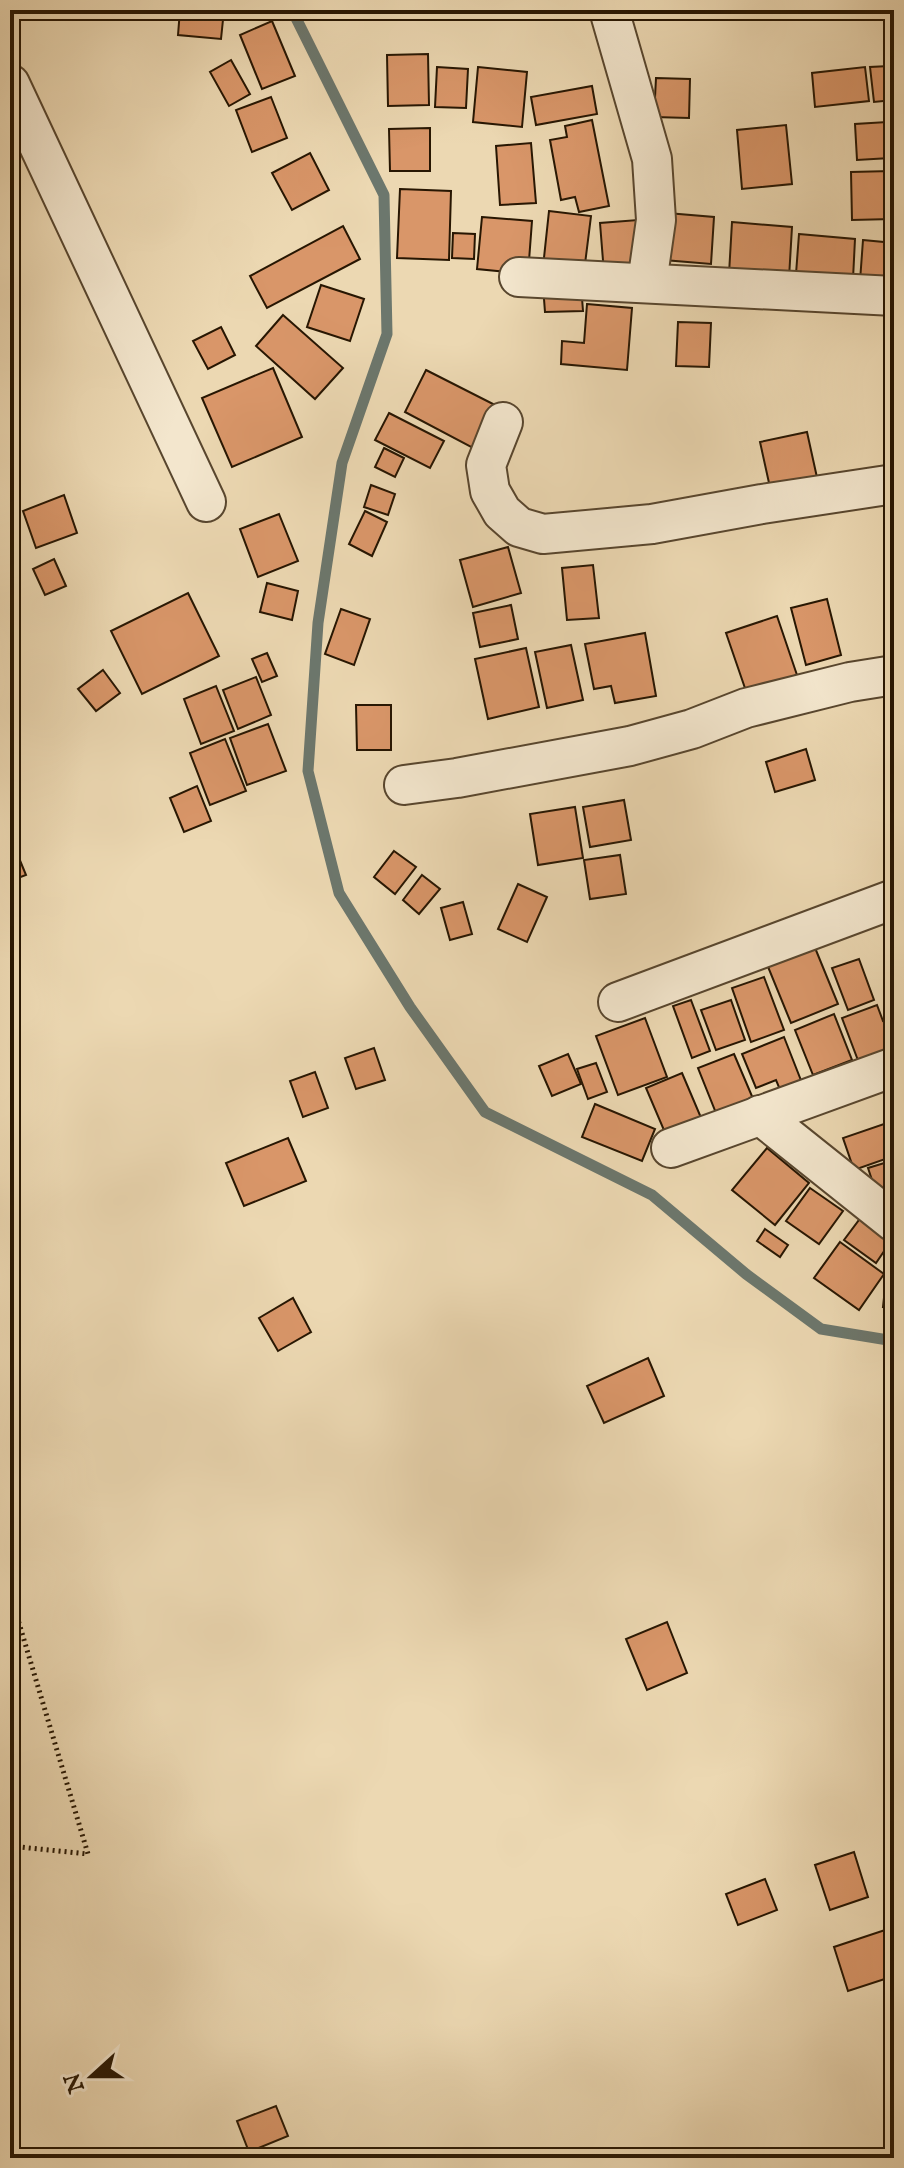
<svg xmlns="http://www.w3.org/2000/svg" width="904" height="2168" viewBox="0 0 904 2168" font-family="'IM FELL English',serif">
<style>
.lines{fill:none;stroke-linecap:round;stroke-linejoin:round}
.stream{stroke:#6c776d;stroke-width:11}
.building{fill:#d99669;stroke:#271602;stroke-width:2}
.street-casing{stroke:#58462e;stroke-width:42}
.path{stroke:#271602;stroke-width:5;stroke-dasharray:2 4;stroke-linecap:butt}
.street{stroke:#f3e6cd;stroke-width:38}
</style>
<rect width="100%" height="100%" fill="#ecd8b2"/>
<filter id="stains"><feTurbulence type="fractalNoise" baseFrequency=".0025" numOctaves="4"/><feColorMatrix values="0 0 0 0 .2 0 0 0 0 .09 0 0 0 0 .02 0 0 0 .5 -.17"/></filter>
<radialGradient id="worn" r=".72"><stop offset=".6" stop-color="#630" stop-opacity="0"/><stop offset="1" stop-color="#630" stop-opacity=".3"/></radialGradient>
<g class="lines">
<path class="stream" d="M292 10 384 195 387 334 342 463 318 623 308 771 339 893 410 1007 485 1112 652 1195 746 1274 821 1329 894 1341"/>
</g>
<g class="building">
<path d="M180 10H224L221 39 178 35Z"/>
<path d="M272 21 295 76 262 89 240 35Z"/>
<path d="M428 54 429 105 388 106 387 55Z"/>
<path d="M231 60 250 94 229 106 210 72Z"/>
<path d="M889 66 893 100 874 102 870 67Z"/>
<path d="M437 67 468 69 466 108 435 107Z"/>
<path d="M478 67 527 72 522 127 473 122Z"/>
<path d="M865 67 869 101 815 107 812 73Z"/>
<path d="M656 78 690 79 689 118 654 117Z"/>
<path d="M592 86 597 114 536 125 531 97Z"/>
<path d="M271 97 287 138 252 152 236 110Z"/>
<path d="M592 120 609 206 579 212 575 197 561 200 550 140 567 137 565 126Z"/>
<path d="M887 122 890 158 857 160 855 124Z"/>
<path d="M786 125 792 184 742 189 737 130Z"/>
<path d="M430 128V171H390L389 129Z"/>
<path d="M531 143 536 203 500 205 496 146Z"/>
<path d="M310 153 329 190 292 210 272 173Z"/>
<path d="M891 171 892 219 852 220 851 172Z"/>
<path d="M400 189 451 191 449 260 397 258Z"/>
<path d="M549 211 591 216 584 272 543 267Z"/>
<path d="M667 213 714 217 711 264 664 260Z"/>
<path d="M482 217 532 221 528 274 477 269Z"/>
<path d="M638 220 642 270 604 273 600 223Z"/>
<path d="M732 222 792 227 789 278 729 274Z"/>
<path d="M343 226 360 259 267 308 250 276Z"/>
<path d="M453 233 475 234 474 259 452 258Z"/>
<path d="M799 234 855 239 853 279 796 274Z"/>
<path d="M863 240 894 243V283L860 281Z"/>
<path d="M321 285 364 299 350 341 307 327Z"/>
<path d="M581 285 583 311 545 312 543 286Z"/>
<path d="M587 304 632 308 627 370 561 364 562 341 584 343Z"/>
<path d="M283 315 343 368 315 399 256 346Z"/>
<path d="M678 322 711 323 709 367 676 366Z"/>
<path d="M221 327 235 355 208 369 193 341Z"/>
<path d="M273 368 302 437 232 467 202 398Z"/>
<path d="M426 370 495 405 473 448 405 412Z"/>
<path d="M389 413 444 441 430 468 375 440Z"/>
<path d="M807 432 818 482 771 492 760 442Z"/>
<path d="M384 448 404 458 395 477 375 467Z"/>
<path d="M371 485 395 494 388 515 364 507Z"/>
<path d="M64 495 77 533 36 548 23 511Z"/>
<path d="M365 511 387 522 372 556 349 544Z"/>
<path d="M279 514 298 561 258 577 240 529Z"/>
<path d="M508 547 521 593 473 607 460 560Z"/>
<path d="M54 559 66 586 45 595 33 569Z"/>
<path d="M593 565 599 618 567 620 562 568Z"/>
<path d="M267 583 298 591 292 620 260 612Z"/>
<path d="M188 593 219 656 142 694 111 631Z"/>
<path d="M827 599 841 655 806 665 791 608Z"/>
<path d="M511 605 518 639 480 647 473 613Z"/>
<path d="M341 609 370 619 354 665 325 654Z"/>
<path d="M777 616 797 675 746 691 726 633Z"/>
<path d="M645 633 656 696 615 703 611 686 594 689 585 644Z"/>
<path d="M571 645 583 700 547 708 535 652Z"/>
<path d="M526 648 539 707 488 719 475 659Z"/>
<path d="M267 653 277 676 262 682 252 659Z"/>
<path d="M103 670 120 693 96 711 78 689Z"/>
<path d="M256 677 271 715 238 729 223 690Z"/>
<path d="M216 686 234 731 201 744 184 699Z"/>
<path d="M356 705H391V750H357Z"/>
<path d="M268 724 286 771 247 785 230 738Z"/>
<path d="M225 739 246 791 210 805 190 753Z"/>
<path d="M806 749 815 780 775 792 766 762Z"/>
<path d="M197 786 211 821 184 832 170 798Z"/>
<path d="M624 800 631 840 590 847 583 807Z"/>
<path d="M575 807 583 858 538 865 530 814Z"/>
<path d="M12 841 26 875 10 881V842Z"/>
<path d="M394 851 416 867 395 894 374 877Z"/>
<path d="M620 855 626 894 590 899 584 860Z"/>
<path d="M422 875 440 889 419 914 403 900Z"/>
<path d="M518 884 547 897 527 942 498 929Z"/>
<path d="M463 902 472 934 450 940 441 908Z"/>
<path d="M811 938 838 1004 791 1023 764 957Z"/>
<path d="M859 959 874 1000 848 1010 832 968Z"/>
<path d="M764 977 784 1030 751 1042 732 988Z"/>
<path d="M691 1000 710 1051 692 1058 673 1006Z"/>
<path d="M731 1000 745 1040 716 1050 701 1010Z"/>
<path d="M877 1005 883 1021 894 1017V1049L859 1063 842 1018Z"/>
<path d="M834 1014 852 1060 813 1075 795 1030Z"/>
<path d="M645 1018 667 1077 618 1095 596 1036Z"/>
<path d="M784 1037 802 1083 781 1092 776 1080 756 1088 742 1054Z"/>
<path d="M374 1048 385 1080 356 1089 345 1058Z"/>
<path d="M568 1054 581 1084 552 1096 539 1066Z"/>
<path d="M734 1054 757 1108 720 1123 698 1068Z"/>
<path d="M596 1063 607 1092 588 1099 577 1069Z"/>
<path d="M315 1072 328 1108 303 1117 290 1081Z"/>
<path d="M682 1073 702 1120 666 1135 646 1088Z"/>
<path d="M595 1104 655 1129 642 1161 582 1137Z"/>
<path d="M884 1124 894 1156 854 1170 843 1138Z"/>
<path d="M288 1138 306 1181 244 1206 226 1163Z"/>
<path d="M767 1148 809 1183 775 1225 732 1190Z"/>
<path d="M894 1160V1208L878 1198 868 1168Z"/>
<path d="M810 1188 843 1211 819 1244 786 1221Z"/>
<path d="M862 1216 893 1238 876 1263 844 1240Z"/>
<path d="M765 1229 788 1245 780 1257 757 1241Z"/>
<path d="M840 1242 884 1274 859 1310 814 1278Z"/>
<path d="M887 1270H894V1308L883 1307Z"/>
<path d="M293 1298 311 1332 278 1351 259 1318Z"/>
<path d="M648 1358 664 1396 604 1423 587 1386Z"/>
<path d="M667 1622 687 1673 647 1690 626 1639Z"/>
<path d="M854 1852 868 1897 830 1910 815 1865Z"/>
<path d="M765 1879 777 1910 738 1925 726 1894Z"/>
<path d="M885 1930 894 1955V1976L848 1991 834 1947Z"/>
<path d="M276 2106 288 2136 249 2152 237 2121Z"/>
</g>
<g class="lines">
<g class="street-casing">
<g id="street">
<path d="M609 10 652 159 656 220 647 283"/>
<path d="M10 84 206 502"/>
<path d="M519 277 894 296"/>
<path d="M503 422 486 465 490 491 502 512 519 527 543 534 652 524 762 504 894 484"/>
<path d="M404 785 457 778 630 746 692 729 746 708 850 682 894 675"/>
<path d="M618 1002 894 899"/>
<path d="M760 1115 894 1222"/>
<path d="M671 1148 894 1067"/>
</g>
</g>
<path class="path" d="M10 1593 88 1854 10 1846"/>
<use href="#street" class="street"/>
</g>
<rect width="904" height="2168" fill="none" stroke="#ecd8b2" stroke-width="40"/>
<rect x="12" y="12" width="880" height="2144" fill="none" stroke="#271602" stroke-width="4"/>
<rect x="20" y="20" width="864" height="2128" fill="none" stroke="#271602" stroke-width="2"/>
<g transform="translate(92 2076) rotate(249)" stroke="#f3e6cd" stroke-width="6" paint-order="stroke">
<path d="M0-6L14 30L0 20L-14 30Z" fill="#271602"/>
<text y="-12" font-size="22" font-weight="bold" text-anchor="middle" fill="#271602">N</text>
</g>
<rect width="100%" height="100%" filter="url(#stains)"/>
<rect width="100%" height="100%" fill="url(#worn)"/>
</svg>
